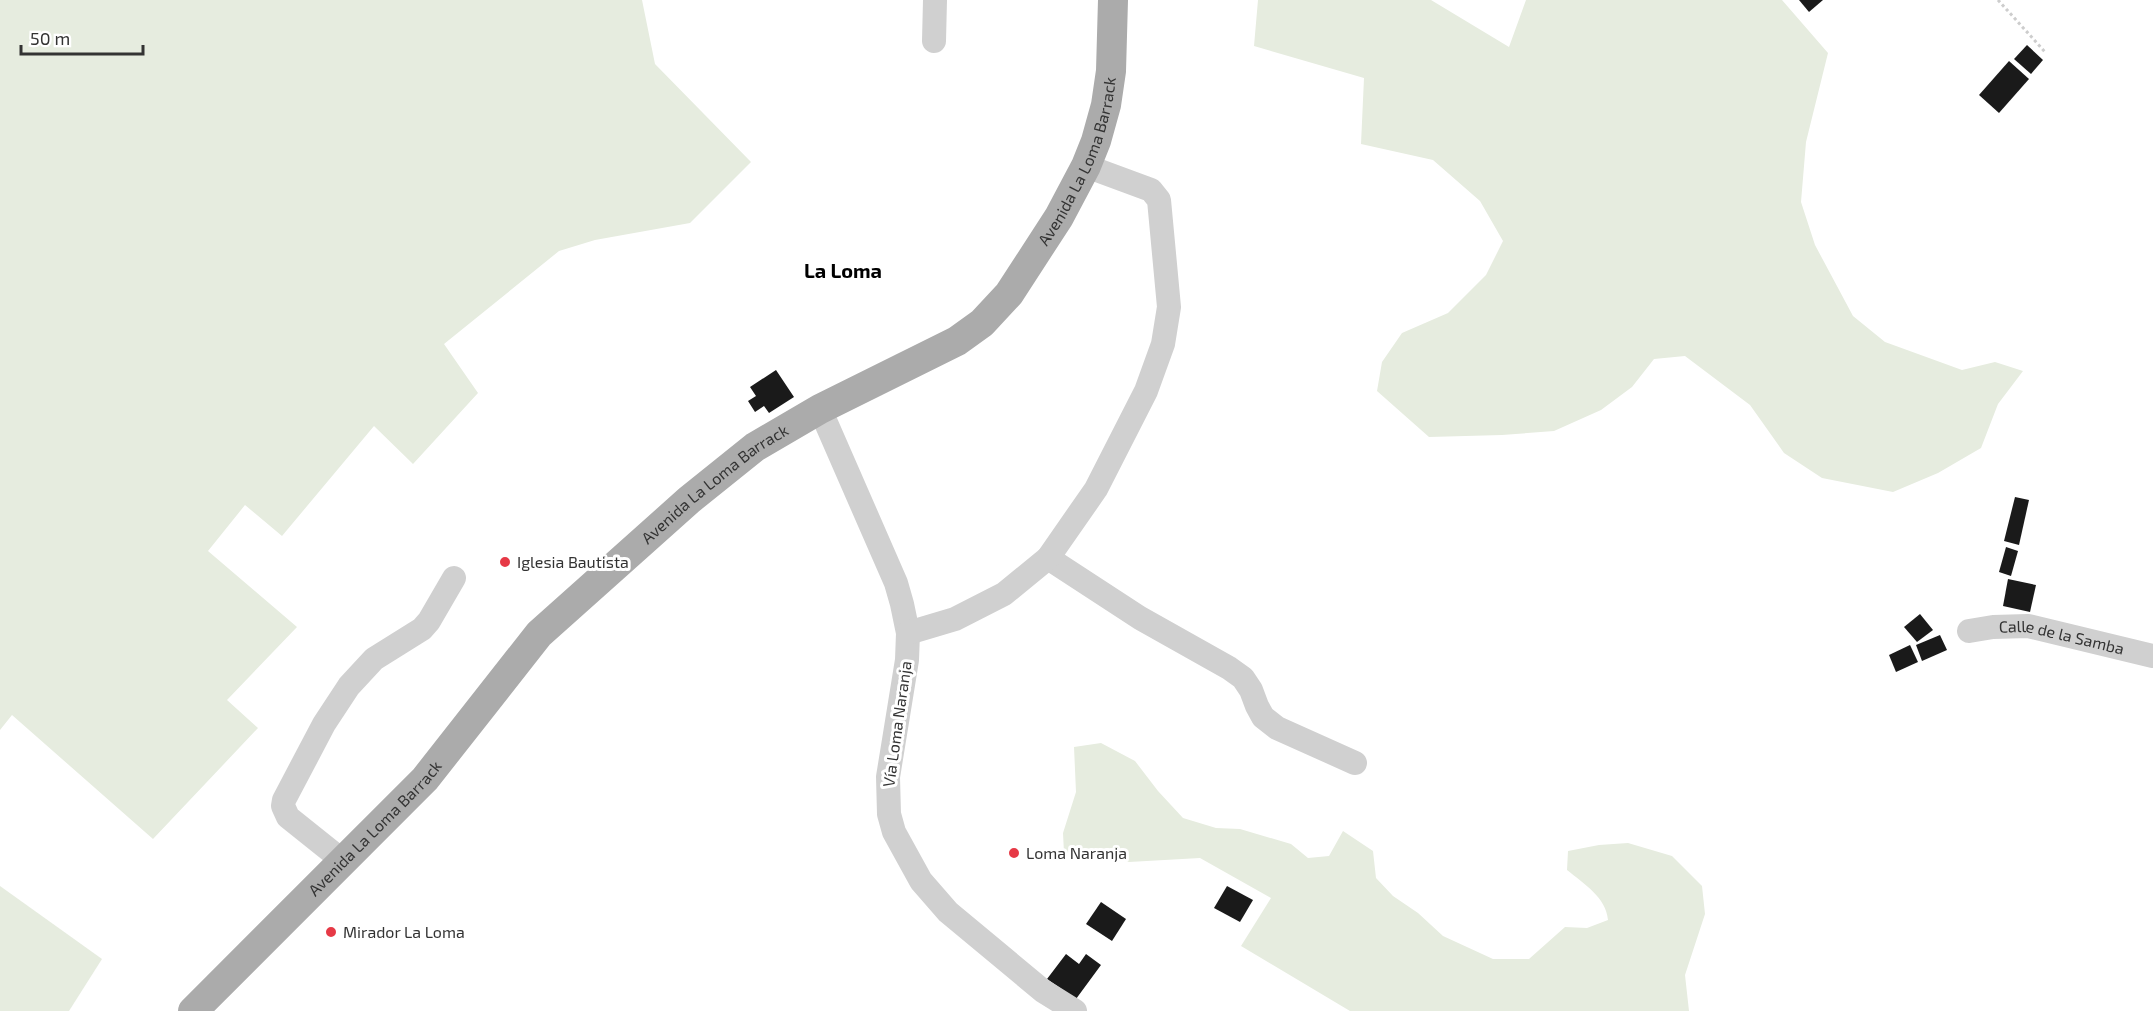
<svg xmlns="http://www.w3.org/2000/svg" width="2153" height="1011" viewBox="0 0 2153 1011" font-family="'Exo 2',sans-serif">
<style>
.green{fill:#e6ecdf}
.building{fill:#1a1a1a}
.lines{fill:none;stroke-linecap:round;stroke-linejoin:round}
.path{stroke:#cdcdcd;stroke-width:3;stroke-dasharray:3 3;stroke-linecap:butt}
.minor{stroke:#d0d0d0;stroke-width:24}
.major{stroke:#ababab;stroke-width:30}
.poi-dot{fill:#e63946;stroke:#fff;stroke-width:2}
.labels{text-anchor:middle;stroke-width:6;stroke-linejoin:round;paint-order:stroke}
.street-label{font-size:16px;fill:#333;stroke:#fff}
.poi-label{font-size:16px;fill:#333;stroke:#fff;text-anchor:start}
.quarter-label{font-size:20px;font-weight:bold;fill:#000;stroke:#fff}
</style>
<rect width="100%" height="100%" fill="#fff"/>
<g class="green">
<path d="M0 0H642L655 64 751 162 690 223 595 240 559 251 444 344 478 393 413 464 374 426 282 536 245 505 208 551 297 627 227 700 258 728 153 839 12 715 0 730Z"/>
<path d="M1258 0H1431L1509 47 1526 0H1782L1828 53 1806 142 1801 202 1815 245 1853 316 1885 342 1962 370 1995 362 2023 371 1998 404 1981 448 1938 473 1893 492 1822 478 1784 453 1750 405 1685 356 1654 359 1632 387 1601 410 1554 431 1502 435 1429 437 1377 391 1382 362 1402 333 1448 313 1486 275 1503 241 1480 201 1433 160 1361 144 1364 78 1254 46Z"/>
<path d="M1101 743 1135 761 1158 791 1183 818 1216 828 1240 829 1291 844 1308 858 1329 856 1343 831 1373 851 1376 878 1393 896 1418 913 1443 936 1493 959H1529L1565 927 1587 928 1608 920C1606 897 1584 884 1567 870L1568 851 1599 845 1628 843 1672 856 1702 886 1705 914 1685 975 1689 1011H1350L1241 946 1271 898 1200 858 1129 862 1088 852 1064 853 1063 833 1076 792 1074 747Z"/>
<path d="M0 886 102 959 69 1011H0Z"/>
</g>
<g class="building">
<path d="M1799 0H1823L1809 12Z"/>
<path d="M2027 45 2043 60 2031 74 2014 59Z"/>
<path d="M2009 61 2029 79 1999 113 1979 95Z"/>
<path d="M776 370 794 397 769 413 764 406 755 412 748 401 756 396 750 387Z"/>
<path d="M2015 497 2029 500 2019 545 2004 541Z"/>
<path d="M2006 547 2018 551 2011 576 1999 572Z"/>
<path d="M2008 579 2036 585 2030 612 2003 606Z"/>
<path d="M1920 614 1933 630 1917 642 1904 627Z"/>
<path d="M1940 635 1947 650 1922 661 1916 645Z"/>
<path d="M1910 645 1918 662 1896 672 1889 655Z"/>
<path d="M1227 886 1253 900 1240 922 1214 908Z"/>
<path d="M1101 902 1126 919 1112 941 1086 924Z"/>
<path d="M1066 954 1079 964 1086 954 1101 965 1076 999 1047 979Z"/>
</g>
<g class="lines">
<path class="path" d="M1998 0 2046 53"/>
<g class="minor">
<path d="M934 41 935 0"/>
<path d="M820 409 896 583 902 604 908 633 907 660 888 777 889 814 894 832 921 881 948 912 1043 991 1075 1011"/>
<path d="M1048 558 1140 618 1229 668 1243 678 1251 690 1257 706 1263 717 1277 728 1355 763"/>
<path id="s1" d="M1969 631 1993 627 2028 626 2153 656"/>
<path d="M908 633 955 619 1004 594 1048 558 1096 489 1146 391 1163 344 1169 307 1159 200 1151 190 1086 166"/>
<path d="M343 861 288 817 283 806 284 800 324 724 349 686 374 659 422 629 429 621 454 578"/>
</g>
<path class="major" id="s2" d="M193 1011 425 779 539 634 689 500 755 447 820 409 957 341 982 323 1009 294 1059 217 1086 166 1096 141 1106 105 1111 71 1113 0"/>
</g>
<g class="poi-dot">
<circle cx="505" cy="562" r="6"/>
<circle cx="1014" cy="853" r="6"/>
<circle cx="331" cy="932" r="6"/>
</g>
<g class="labels">
<g class="street-label">
<text dy="6" stroke="none"><textPath href="#s2" startOffset="1248">Avenida La Loma Barrack</textPath></text>
<text dy="6" stroke="none"><textPath href="#s2" startOffset="744">Avenida La Loma Barrack</textPath></text>
<text dy="6" stroke="none"><textPath href="#s1" startOffset="94">Calle de la Samba</textPath></text>
<text transform="translate(897 724) rotate(-82)" y="6">Vía Loma Naranja</text>
<text dy="6" stroke="none"><textPath href="#s2" startOffset="258">Avenida La Loma Barrack</textPath></text>
</g>
<g class="poi-label">
<text x="517" y="568">Iglesia Bautista</text>
<text x="1026" y="859">Loma Naranja</text>
<text x="343" y="938">Mirador La Loma</text>
</g>
<g class="quarter-label">
<text x="843" y="278">La Loma</text>
</g>
</g>
<path d="M21 45v9h122v-9" fill="none" stroke="#333333" stroke-width="3"/>
<text x="30" y="45" font-size="18" fill="#333333" stroke="#ffffff" stroke-width="4.5" paint-order="stroke">50 m</text>
</svg>
